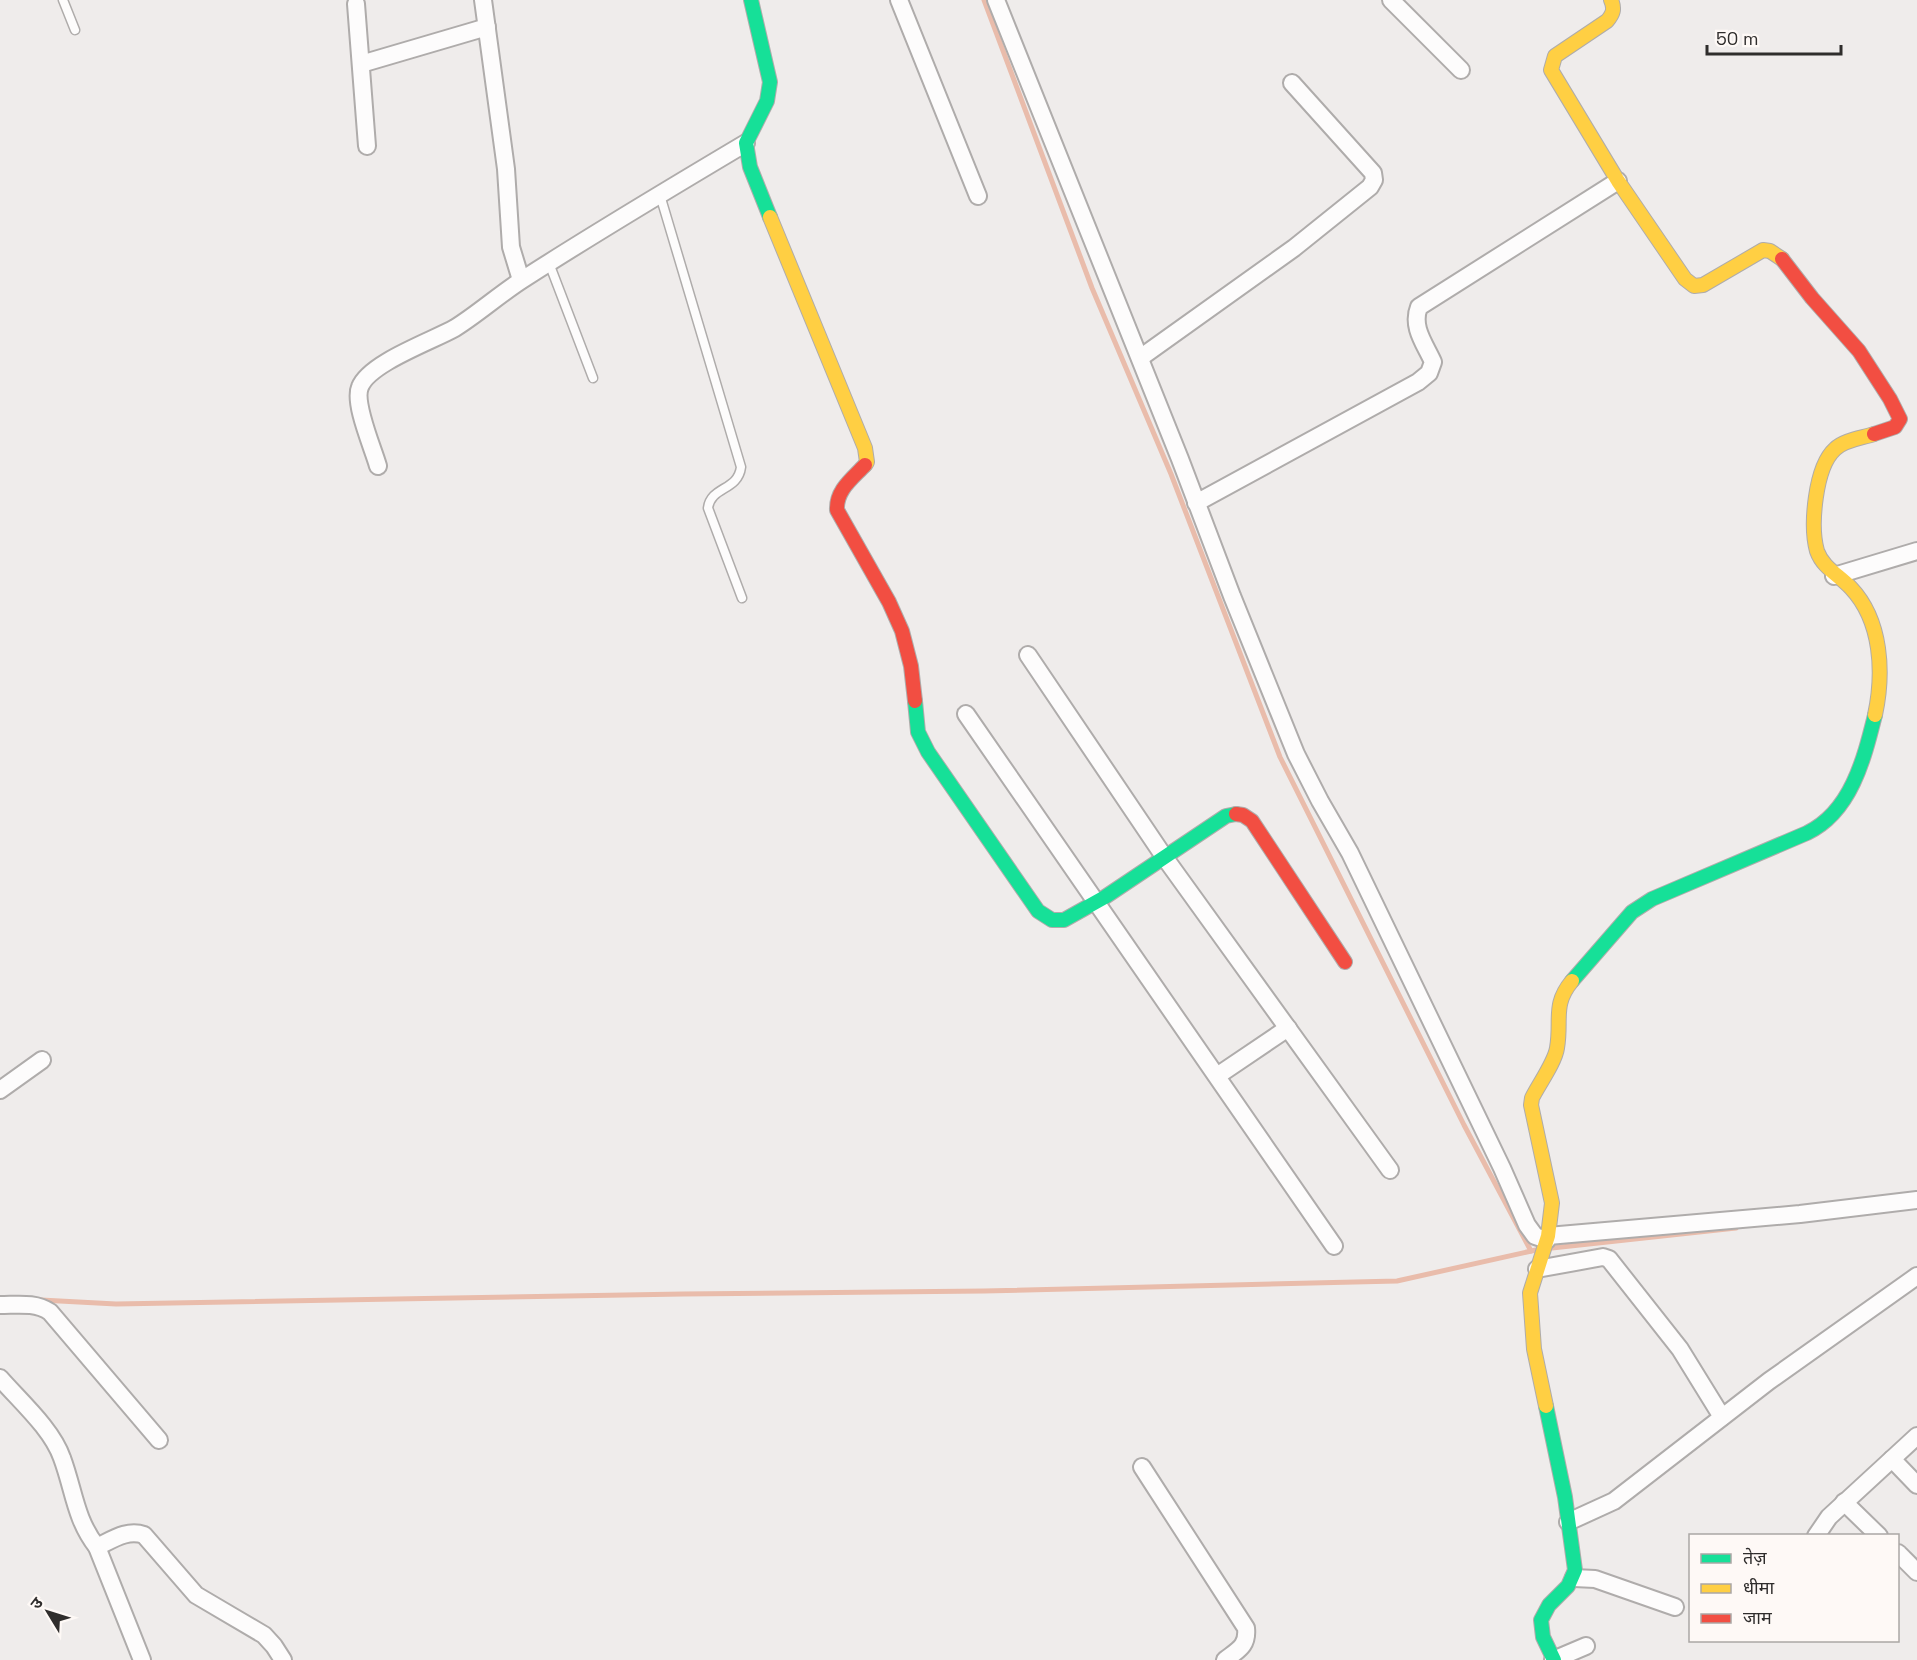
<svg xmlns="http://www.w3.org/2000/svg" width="1917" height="1660" viewBox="0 0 1917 1660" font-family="'Space Grotesk','Noto Sans Devanagari',sans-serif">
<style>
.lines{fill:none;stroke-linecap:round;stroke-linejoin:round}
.stream{stroke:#e9bcab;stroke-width:5}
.lane-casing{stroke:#afacab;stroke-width:11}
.street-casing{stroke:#afacab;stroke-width:20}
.fast-casing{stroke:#afacab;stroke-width:16}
.slow-casing{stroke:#afacab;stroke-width:16}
.jam-casing{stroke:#afacab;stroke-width:16}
.lane{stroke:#fdfcfc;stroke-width:8}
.street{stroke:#fdfcfc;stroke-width:16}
.fast{stroke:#16e098;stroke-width:14}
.slow{stroke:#ffcf43;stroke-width:14}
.jam{stroke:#f24e42;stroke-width:14}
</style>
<rect width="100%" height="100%" fill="#efeceb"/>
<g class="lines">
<g class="stream">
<path d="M984 0 1092 288 1171 474 1280 757 1464 1125 1531 1251"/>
<path d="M1552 1248 1736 1228"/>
<path d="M41 1300 116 1304 683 1294 984 1291 1397 1281 1536 1250"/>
</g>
<g class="lane-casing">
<g id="lane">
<path d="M63 0 75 30"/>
<path d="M660 195 741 467C738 491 711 486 708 508L742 598"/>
<path d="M549 263 593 378"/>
</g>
</g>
<g class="street-casing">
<g id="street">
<path d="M483 0 506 169 511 247 521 280"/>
<path d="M899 0 978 196"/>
<path d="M996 0 1180 459 1232 596 1296 754 1320 801 1350 853 1502 1168 1527 1225 1535 1236 1547 1240"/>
<path d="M1391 0 1461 70"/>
<path d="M356 4 367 146"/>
<path d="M361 64 487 27"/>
<path d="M1140 358 1294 248 1370 187 1374 180 1373 173 1292 83"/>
<path d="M378 466C373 448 353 403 360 387 369 363 432 341 455 328 479 313 501 293 525 278 598 231 672 187 746 143"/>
<path d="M1196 503 1418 382 1429 373 1433 362C1425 344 1411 327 1419 307L1618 181"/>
<path d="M1834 576 1917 551"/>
<path d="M1028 655 1165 858 1390 1170"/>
<path d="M966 714 1334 1246"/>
<path d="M1217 1076 1288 1028"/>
<path d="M0 1090 42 1060"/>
<path d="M1548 1236 1800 1214 1917 1200"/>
<path d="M1537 1269 1603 1257 1609 1259 1680 1349 1722 1417"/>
<path d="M0 1305C18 1305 35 1302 50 1312L159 1440"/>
<path d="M0 1378C20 1401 52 1429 62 1458 74 1490 75 1519 97 1547L142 1660"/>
<path d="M1892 1459 1917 1485"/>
<path d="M1142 1467 1246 1628C1248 1646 1238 1650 1225 1660"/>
<path d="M1844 1502 1879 1536"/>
<path d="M1568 1522 1614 1501 1769 1381 1917 1276"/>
<path d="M1816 1536 1829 1517 1917 1436"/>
<path d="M97 1547C112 1540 127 1529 144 1535L196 1595 264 1635 274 1646 283 1660"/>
<path d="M1898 1553 1917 1572"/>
<path d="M1574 1578 1595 1579 1675 1607"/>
<path d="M1553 1660 1586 1646"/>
</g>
</g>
<g class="fast-casing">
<g id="fast">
<path d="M751 0 770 82 767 101 746 143 750 167 770 217"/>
<path d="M915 701 918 732 928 752 1038 911 1052 920H1064L1105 897 1226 816 1236 814"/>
<path d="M1572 981 1632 912 1652 899 1807 833C1851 812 1864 759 1875 715"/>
<path d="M1546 1406 1565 1497 1575 1570 1568 1586 1549 1605 1541 1620 1543 1637 1554 1660"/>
</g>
</g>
<g class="slow-casing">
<g id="slow">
<path d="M1611 0C1615 9 1613 14 1607 21L1555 56 1551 70 1618 181 1685 279 1694 286 1703 285 1763 250 1770 251 1782 259"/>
<path d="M770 217 865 448 867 462 865 465"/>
<path d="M1874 434C1862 438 1844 440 1835 449 1815 467 1810 526 1817 551 1823 568 1839 575 1851 588 1882 621 1884 673 1875 715"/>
<path d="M1546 1406 1534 1349 1530 1293 1548 1236 1552 1203 1531 1105 1532 1098C1539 1084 1555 1062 1557 1048 1562 1020 1552 1005 1572 981"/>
</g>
</g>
<g class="jam-casing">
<g id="jam">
<path d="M1782 259 1812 298 1859 351 1890 399 1900 419 1895 427 1874 434"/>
<path d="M865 465C852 479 836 490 837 510L889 602 902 631 911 666 915 701"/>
<path d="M1236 814 1243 815 1252 821 1345 962"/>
</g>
</g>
<use href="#lane" class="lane"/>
<use href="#street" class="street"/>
<use href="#fast" class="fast"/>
<use href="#slow" class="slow"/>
<use href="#jam" class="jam"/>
</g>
<rect x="1689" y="1534" width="210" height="108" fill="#fef9f6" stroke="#aba7a5" stroke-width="1.5"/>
<rect x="1701" y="1554" width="30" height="9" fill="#16e098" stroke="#aba7a5" stroke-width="1.5"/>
<text x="1743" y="1564" font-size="18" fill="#2f2d2c">तेज़</text>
<rect x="1701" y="1584" width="30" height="9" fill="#ffcf43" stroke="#aba7a5" stroke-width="1.5"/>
<text x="1743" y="1594" font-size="18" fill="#2f2d2c">धीमा</text>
<rect x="1701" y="1614" width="30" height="9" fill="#f24e42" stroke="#aba7a5" stroke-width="1.5"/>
<text x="1743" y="1624" font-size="18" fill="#2f2d2c">जाम</text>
<g transform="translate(48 1612) rotate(308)" stroke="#fef9f6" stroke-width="4.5" paint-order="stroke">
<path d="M0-4.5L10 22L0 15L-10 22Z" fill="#2f2d2c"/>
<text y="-9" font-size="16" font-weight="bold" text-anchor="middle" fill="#2f2d2c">उ</text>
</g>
<path d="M1707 45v9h134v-9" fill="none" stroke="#2f2d2c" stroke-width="3"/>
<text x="1716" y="45" font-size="18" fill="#2f2d2c" stroke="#fef9f6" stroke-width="4.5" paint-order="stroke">50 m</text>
</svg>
